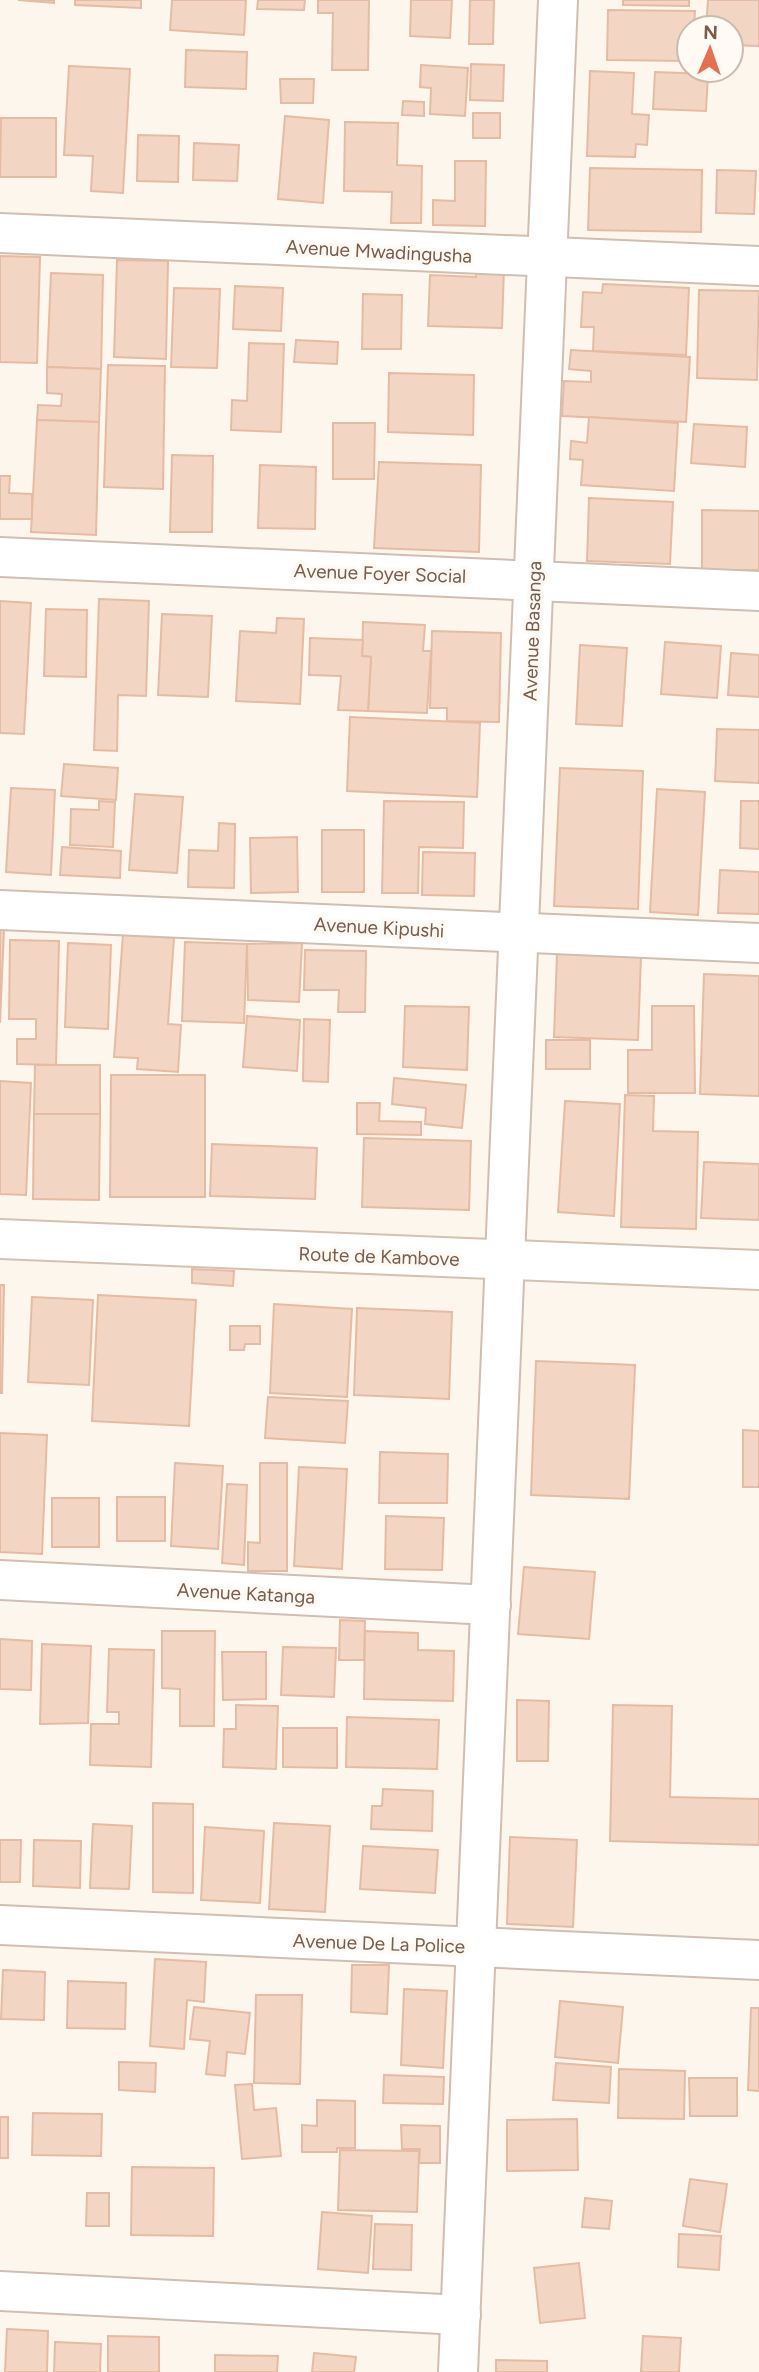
<svg xmlns="http://www.w3.org/2000/svg" width="759" height="2372" viewBox="0 0 759 2372" font-family="Figtree,sans-serif">
<style>
.building{fill:#f3d5c3;stroke:#e6bba3;stroke-width:2}
.lines{fill:none;stroke-linecap:round;stroke-linejoin:round}
.street-casing{stroke:#d1beb0;stroke-width:42}
.secondary-casing{stroke:#d6c0b0;stroke-width:42}
.street{stroke:#fff;stroke-width:38}
.secondary{stroke:#fff;stroke-width:38}
.labels{text-anchor:middle;stroke-width:7;stroke-linejoin:round;paint-order:stroke}
.street-label{font-size:19px;fill:#7a5c4d;stroke:#fffaf3}
</style>
<rect width="100%" height="100%" fill="#fdf6ec"/>
<g class="building">
<path d="M18 0H54V3Z"/>
<path d="M75 0H141V8L75 5Z"/>
<path d="M172 0H246L244 35 170 30Z"/>
<path d="M258 0H305L304 10 257 9Z"/>
<path d="M318 0H369L368 70H332L333 13H318Z"/>
<path d="M411 0H452L450 38 410 36Z"/>
<path d="M470 0H494L493 44H469Z"/>
<path d="M623 0H689V6L623 5Z"/>
<path d="M708 0H759V46L731 45V28H706Z"/>
<path d="M608 10 695 11 694 28H689V61L607 60Z"/>
<path d="M186 50 247 52 246 89 185 87Z"/>
<path d="M471 64 504 65 503 101 470 100Z"/>
<path d="M421 65 468 68 465 116 430 114 431 88 420 87Z"/>
<path d="M69 66 130 69 123 193 91 191 93 156 64 155Z"/>
<path d="M590 71 634 73 632 114 649 115 647 145 636 144 635 157 587 156Z"/>
<path d="M655 72 708 74 706 111 653 109Z"/>
<path d="M280 79H314L313 103H281Z"/>
<path d="M403 101 424 102V116L402 115Z"/>
<rect x="473" y="113" width="27" height="25"/>
<path d="M285 116 329 120 323 203 278 199Z"/>
<path d="M1 118H56V177H0Z"/>
<path d="M345 122 398 123 397 165 422 166 421 223H391L392 192 344 191Z"/>
<path d="M138 135 179 136 178 182 137 181Z"/>
<path d="M194 143 239 145 237 181 193 180Z"/>
<path d="M455 161H486L485 226 433 225V200L455 201Z"/>
<path d="M590 168 702 170 701 232 588 230Z"/>
<path d="M717 170 756 171 754 214 716 213Z"/>
<path d="M0 256 40 257 37 363 0 362Z"/>
<path d="M117 260 168 261 166 359 114 357Z"/>
<path d="M477 267 504 268 502 328 428 326 430 275 476 277Z"/>
<path d="M51 273 103 275 101 369 47 367Z"/>
<path d="M603 284 689 288 686 355 593 351 594 327H581L583 292 602 293Z"/>
<path d="M235 286 283 288 281 331 233 329Z"/>
<path d="M174 288 220 289 217 368 171 367Z"/>
<path d="M699 290 759 291 757 380 697 378Z"/>
<path d="M363 294 402 295 401 349H362Z"/>
<path d="M296 340 338 342 337 364 294 362Z"/>
<path d="M249 343 284 344 281 432 231 430 232 400 247 401Z"/>
<path d="M571 350 690 357 686 422 562 416 564 381 591 382V371L569 369Z"/>
<path d="M108 365 165 366 163 489 104 487Z"/>
<path d="M47 367 101 369 99 422 37 420 38 405 61 406 62 394 47 393Z"/>
<path d="M389 373 474 375 473 435 388 432Z"/>
<path d="M589 417 678 423 674 491 581 485 583 460 570 459 571 441 587 443Z"/>
<path d="M37 420 99 422 96 535 31 532Z"/>
<path d="M333 423H375L374 479H333Z"/>
<path d="M694 424 747 427 745 467 691 463Z"/>
<path d="M172 455 213 456 212 532H170Z"/>
<path d="M379 462 481 465 479 552 374 548Z"/>
<path d="M260 465 316 467 315 529 258 528Z"/>
<path d="M0 476H10L9 493 32 494V519H0Z"/>
<path d="M589 498 673 502 670 564 587 561Z"/>
<path d="M702 510 759 511V570H702Z"/>
<path d="M99 599 149 601 146 696 118 695 117 751 94 750Z"/>
<path d="M0 601 31 603 24 734 0 733Z"/>
<path d="M46 609 87 610 86 677 44 676Z"/>
<path d="M162 614 212 616 208 697 158 695Z"/>
<path d="M277 618 304 619 300 704 236 701 240 631 276 633Z"/>
<path d="M363 622 425 625 423 651H431L427 713 368 711 371 657 362 656Z"/>
<path d="M432 631 501 633 499 722 447 721V708H430Z"/>
<path d="M310 638 363 640 362 656 371 657 368 711 338 710 341 676 309 675Z"/>
<path d="M665 642 721 646 717 698 661 694Z"/>
<path d="M580 645 627 648 622 726 576 724Z"/>
<path d="M731 653 759 655V697L728 695Z"/>
<path d="M350 717 480 723 477 797 347 791Z"/>
<path d="M717 729 759 730V783L715 781Z"/>
<path d="M64 764 118 768 116 800 61 796Z"/>
<path d="M560 768 643 771 638 909 554 906Z"/>
<path d="M11 788 55 790 51 875 6 872Z"/>
<path d="M657 789 705 792 698 915 650 912Z"/>
<path d="M135 794 183 797 177 873 129 870Z"/>
<path d="M99 801 115 802 113 847 70 845 71 809 99 810Z"/>
<path d="M384 801 464 802 463 848 419 847 418 893H382Z"/>
<path d="M741 801H759V849L740 848Z"/>
<path d="M219 823 235 824 234 888 188 887 189 850 218 851Z"/>
<rect x="322" y="830" width="42" height="62"/>
<path d="M297 837 298 892 251 893 250 838Z"/>
<path d="M62 847 121 851 120 878 60 875Z"/>
<path d="M423 852 475 853 474 896 422 895Z"/>
<path d="M720 870 759 872V914L718 913Z"/>
<path d="M0 929 4 930 0 1023Z"/>
<path d="M123 934 174 938 168 1024 181 1025 178 1072 137 1069 138 1058 114 1057Z"/>
<path d="M10 940 59 941 56 1065 17 1064V1039H36V1019H9Z"/>
<path d="M185 942 247 944 244 1023 182 1021Z"/>
<path d="M68 943 111 945 108 1029 65 1027Z"/>
<path d="M302 943 299 1002 248 1000 247 944Z"/>
<path d="M305 950 366 951 365 1012H338L339 990H304Z"/>
<path d="M557 953 641 956 638 1040 554 1037Z"/>
<path d="M704 974 759 976V1096L700 1094Z"/>
<path d="M405 1006 469 1007 467 1070 403 1067Z"/>
<path d="M652 1006H694L695 1093H628V1050H652Z"/>
<path d="M247 1016 300 1020 297 1071 243 1067Z"/>
<path d="M304 1019 330 1020 328 1082 303 1081Z"/>
<rect x="546" y="1040" width="44" height="29"/>
<path d="M35 1065H100V1114H34Z"/>
<path d="M111 1075H205V1197H110Z"/>
<path d="M394 1078 466 1085 462 1128 425 1124 426 1108 392 1104Z"/>
<path d="M0 1081 31 1083 26 1195 0 1194Z"/>
<path d="M625 1095 654 1096 653 1131 698 1132 696 1229 621 1227Z"/>
<path d="M565 1101 620 1104 614 1216 558 1212Z"/>
<path d="M357 1103H380L379 1121 421 1122V1135L357 1134Z"/>
<path d="M34 1114H100L99 1200 33 1199Z"/>
<path d="M364 1138 471 1141 469 1210 362 1207Z"/>
<path d="M212 1144 317 1148 315 1199 210 1196Z"/>
<path d="M704 1162 759 1164V1220L701 1218Z"/>
<path d="M192 1269 234 1271 233 1286 192 1283Z"/>
<path d="M0 1285H4L2 1393H0Z"/>
<path d="M98 1295 196 1300 189 1426 92 1421Z"/>
<path d="M32 1297 93 1300 89 1385 28 1382Z"/>
<path d="M274 1304 352 1309 347 1397 270 1393Z"/>
<path d="M357 1308 452 1312 449 1399 354 1395Z"/>
<path d="M230 1326H260V1344H245L244 1350H230Z"/>
<path d="M536 1361 635 1365 629 1499 531 1495Z"/>
<path d="M268 1397 348 1401 345 1443 265 1438Z"/>
<path d="M743 1430 759 1431V1487H743Z"/>
<path d="M0 1433 47 1435 42 1554 0 1552Z"/>
<path d="M380 1452 448 1454 447 1503H379Z"/>
<path d="M175 1463 223 1466 218 1549 171 1546Z"/>
<path d="M260 1463H287V1571H248V1542L260 1543Z"/>
<path d="M299 1467 347 1469 342 1569 294 1566Z"/>
<path d="M227 1484 247 1485 244 1565 222 1563Z"/>
<rect x="117" y="1497" width="48" height="44"/>
<rect x="52" y="1498" width="47" height="49"/>
<path d="M386 1516 444 1518 442 1570 385 1569Z"/>
<path d="M524 1567 595 1572 589 1639 518 1634Z"/>
<path d="M340 1620 365 1621 364 1660H339Z"/>
<path d="M162 1631H215L214 1726H180V1689L162 1688Z"/>
<path d="M365 1631 418 1633V1650L454 1651 453 1701 364 1699Z"/>
<path d="M0 1639 32 1641 31 1690 0 1689Z"/>
<path d="M42 1644 91 1646 88 1723 40 1724Z"/>
<path d="M283 1647 336 1648 334 1697 281 1695Z"/>
<path d="M109 1649 154 1650 151 1767 90 1765 91 1724H119V1712H107Z"/>
<path d="M222 1652H266V1699L223 1700Z"/>
<path d="M517 1700 549 1701 548 1761H517Z"/>
<path d="M236 1705 278 1706 276 1769 223 1767 224 1729H236Z"/>
<path d="M613 1705 672 1706 670 1797 759 1799V1845L610 1841Z"/>
<path d="M347 1717 439 1720 437 1769 346 1767Z"/>
<path d="M283 1728H337V1768L283 1767Z"/>
<path d="M383 1789 433 1791 432 1831 371 1829 372 1806H382Z"/>
<path d="M153 1803 193 1804V1893L153 1892Z"/>
<path d="M274 1823 330 1826 325 1912 269 1909Z"/>
<path d="M93 1824 132 1826 129 1889 90 1888Z"/>
<path d="M205 1827 264 1831 260 1903 201 1900Z"/>
<path d="M510 1837 577 1840 573 1927 507 1924Z"/>
<path d="M0 1840H21L20 1882H0Z"/>
<path d="M34 1840 81 1841 80 1888 33 1886Z"/>
<path d="M363 1846 438 1850 435 1893 360 1889Z"/>
<path d="M155 1959 206 1962 204 2002 187 2000 184 2049 150 2046Z"/>
<path d="M352 1965H389L387 2014 351 2012Z"/>
<path d="M3 1970 45 1972 44 2020 1 2019Z"/>
<path d="M68 1981 126 1983 125 2029 67 2028Z"/>
<path d="M404 1989 447 1991 443 2068 401 2065Z"/>
<path d="M256 1995H302L300 2084 254 2083Z"/>
<path d="M560 2001 623 2007 618 2063 555 2057Z"/>
<path d="M194 2007 250 2013 245 2054 227 2052 225 2076 206 2074 210 2041 190 2039Z"/>
<path d="M751 2008H759V2091L748 2090Z"/>
<path d="M119 2062 156 2063 155 2092 119 2090Z"/>
<path d="M556 2063 611 2067 609 2103 553 2100Z"/>
<path d="M619 2069 685 2071 684 2119 618 2118Z"/>
<path d="M384 2075 444 2077 443 2104 383 2103Z"/>
<path d="M689 2078H737V2116H690Z"/>
<path d="M252 2084 254 2110 276 2108 281 2156 242 2159 235 2085Z"/>
<path d="M317 2100 355 2101V2148H337V2152H302V2125L317 2126Z"/>
<path d="M33 2113 102 2114 101 2156 32 2155Z"/>
<rect x="0" y="2117" width="8" height="41"/>
<path d="M577 2119 578 2170 507 2171V2120Z"/>
<path d="M401 2125 440 2126V2163H419L420 2149H402Z"/>
<path d="M340 2150 419 2151 417 2212 338 2210Z"/>
<path d="M132 2167 214 2168 213 2236 131 2235Z"/>
<path d="M690 2179 727 2184 720 2232 683 2226Z"/>
<path d="M87 2193H109V2226H86Z"/>
<path d="M585 2198 612 2201 609 2229 582 2227Z"/>
<path d="M322 2212 372 2216 368 2273 318 2269Z"/>
<path d="M375 2224 412 2225 411 2270 373 2269Z"/>
<path d="M679 2234 721 2236 719 2270 678 2267Z"/>
<path d="M579 2263 585 2318 540 2323 534 2268Z"/>
<path d="M7 2329 48 2331 47 2372H5Z"/>
<path d="M108 2336 159 2337V2372H108Z"/>
<path d="M643 2336 681 2338 679 2372H641Z"/>
<path d="M55 2342 101 2344 100 2372H54Z"/>
<path d="M314 2353 356 2357 354 2372H312Z"/>
<path d="M215 2355 278 2356 277 2372H215Z"/>
<path d="M496 2360 547 2361V2372H496Z"/>
</g>
<g class="lines">
<g class="street-casing">
<g id="street">
<path d="M0 233 759 266"/>
<path d="M0 557 759 591"/>
<path d="M0 910 759 943"/>
<path d="M0 1580 491 1605"/>
<path d="M0 1925 759 1960"/>
<path d="M0 2291 461 2315"/>
<path d="M458 2372 558 0"/>
</g>
</g>
<g class="secondary-casing">
<path id="secondary" d="M0 1239 759 1270"/>
</g>
<use href="#street" class="street"/>
<use href="#secondary" class="secondary"/>
</g>
<g class="labels">
<g class="street-label">
<text transform="translate(379 251) rotate(3)" y="7">Avenue Mwadingusha</text>
<text transform="translate(380 573) rotate(2)" y="7">Avenue Foyer Social</text>
<text transform="translate(532 631) rotate(-88)" y="7">Avenue Basanga</text>
<text transform="translate(379 927) rotate(3)" y="7">Avenue Kipushi</text>
<text transform="translate(379 1256) rotate(2)" y="7">Route de Kambove</text>
<text transform="translate(246 1593) rotate(3)" y="7">Avenue Katanga</text>
<text transform="translate(379 1943) rotate(2)" y="7">Avenue De La Police</text>
</g>
</g>
<g transform="translate(710 49) rotate(2)"><circle r="33" fill="#fffaf3" stroke="#cabbb1" stroke-width="2"/>
<path d="M0-5L12 26L0 18L-12 26Z" fill="#e76f51"/>
<text y="-10" font-size="19" font-weight="bold" text-anchor="middle" fill="#7a5c4d">N</text>
</g>
</svg>
